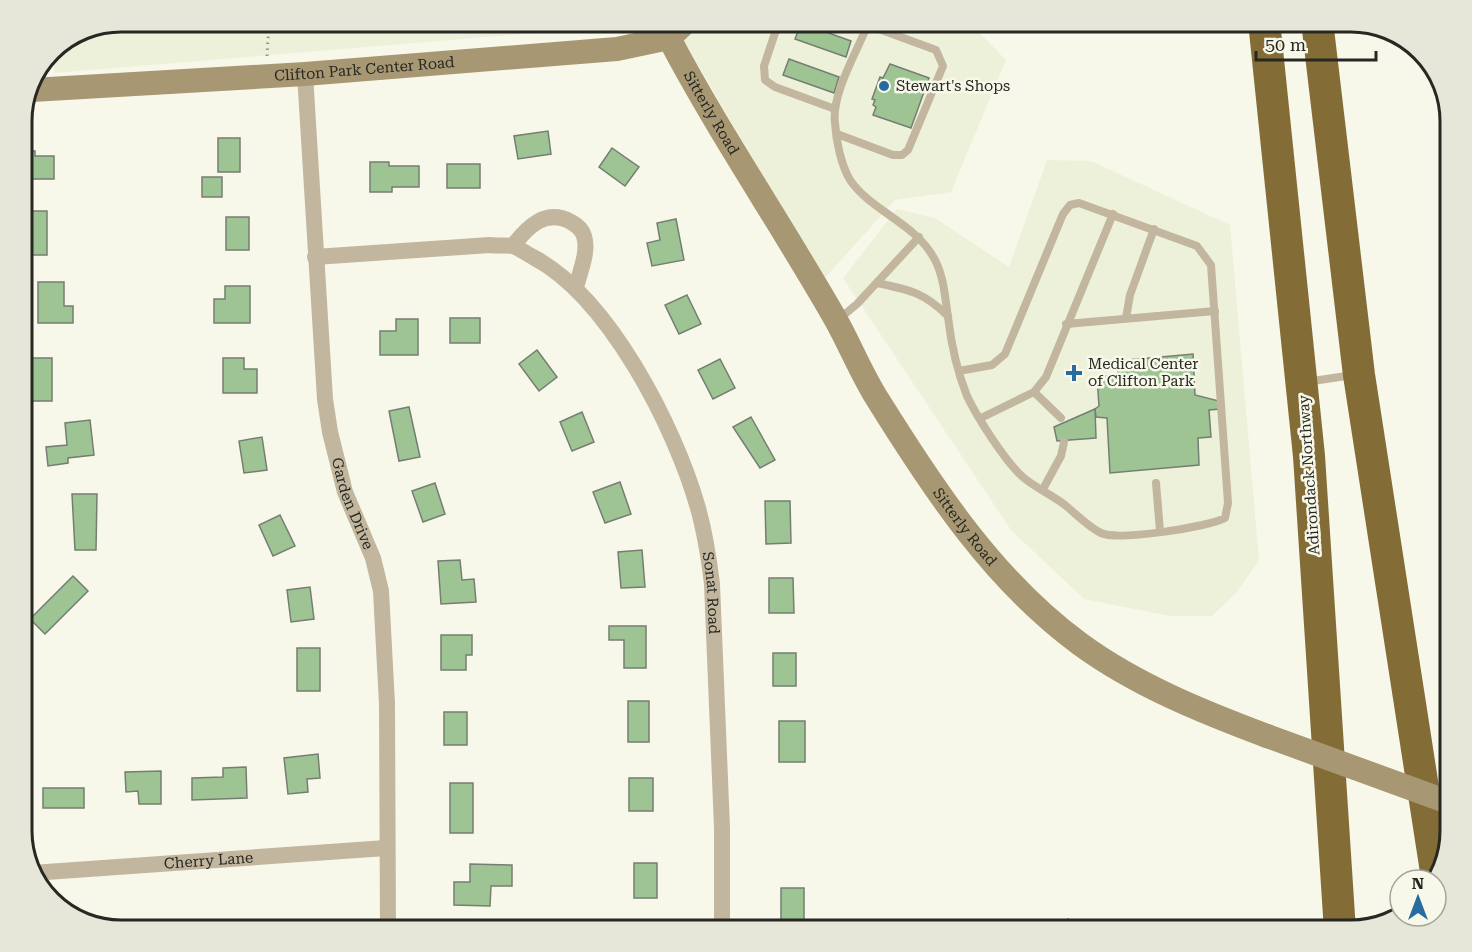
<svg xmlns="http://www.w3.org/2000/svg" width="1472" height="952" viewBox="0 0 1472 952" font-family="'Roboto Serif',serif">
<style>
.built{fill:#eef1da}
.building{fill:#9fc494;stroke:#757e72;stroke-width:1.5}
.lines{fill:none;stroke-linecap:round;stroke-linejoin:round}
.path{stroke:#94958b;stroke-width:3;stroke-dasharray:1.5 4.5;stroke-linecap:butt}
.lane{stroke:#c2b69f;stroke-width:8}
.street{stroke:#c2b69f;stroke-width:16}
.secondary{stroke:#a89773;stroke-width:24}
.highway{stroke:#846c37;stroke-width:32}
.secondary-bridge{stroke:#a89773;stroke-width:24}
.poi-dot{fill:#276ba0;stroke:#f7f8e9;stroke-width:2}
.labels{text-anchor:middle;stroke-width:5;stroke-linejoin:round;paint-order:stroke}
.street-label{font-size:15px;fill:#272822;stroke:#f7f8e9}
.poi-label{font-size:15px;fill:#272822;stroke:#f7f8e9;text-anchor:start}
.rim{fill:none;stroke:#272822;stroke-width:3}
</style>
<rect width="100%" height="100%" fill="#f7f8e9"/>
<g class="built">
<path d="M120 21H631L606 27 54 73V49Z"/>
<path d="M701 21H968L1006 60 951 192 895 200 823 280 683 39Z"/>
<path d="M1047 160 1091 161 1230 225 1259 560 1237 592 1212 616H1170L1084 599 1011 530 843 278 897 209 935 218 1009 267Z"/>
</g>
<g class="building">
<path d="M801 23 851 41 846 57 795 39Z"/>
<path d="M789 59 839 77 834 93 783 75Z"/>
<path d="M890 64 929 78 911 128 873 115 876 107 873 105 875 100 872 99 880 77 883 78Z"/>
<path d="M548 131 551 154 518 159 514 136Z"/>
<rect x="218" y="138" width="22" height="34"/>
<path d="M612 148 639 167 625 186 599 167Z"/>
<path d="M21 151H35V156H54V179H27V170H21Z"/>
<path d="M370 162H389V166H419V187H392V192H370Z"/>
<rect x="447" y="164" width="33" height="24"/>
<rect x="202" y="177" width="20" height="20"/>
<path d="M21 211H47V255H29V240H21Z"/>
<rect x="226" y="217" width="23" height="33"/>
<path d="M676 219 684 260 652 266 647 243 660 240 657 223Z"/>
<path d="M38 282H64V306H73V323H38Z"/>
<path d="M225 286H250V323H214V299H225Z"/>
<path d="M687 295 701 324 679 334 665 305Z"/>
<rect x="450" y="318" width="30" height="25"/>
<path d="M396 319H418V355H380V331H396Z"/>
<path d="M537 350 557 377 539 391 519 364Z"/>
<path d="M1193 354 1195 395 1219 401 1220 409 1209 410 1211 437 1198 438 1199 465 1110 473 1107 418 1096 417 1095 409 1099 406 1097 377 1118 375 1117 361Z"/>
<path d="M28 358H52V401H29Z"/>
<path d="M223 358H244V369H257V393H223Z"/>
<path d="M720 359 735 388 713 399 698 370Z"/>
<path d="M409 407 420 457 399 461 389 411Z"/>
<path d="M1095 409 1096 438 1057 441 1054 427Z"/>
<path d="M582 412 594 442 572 451 560 422Z"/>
<path d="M751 417 775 460 760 468 733 427Z"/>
<path d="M90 420 94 455 68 458V463L48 466 46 447 67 445 65 423Z"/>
<path d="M262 437 267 470 244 473 239 441Z"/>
<path d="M620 482 631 514 605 523 593 492Z"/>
<path d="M435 483 445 514 423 522 412 491Z"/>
<path d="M72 494H97L96 550H75Z"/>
<path d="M765 501H790L791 543 766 544Z"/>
<path d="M280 515 295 546 273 556 259 525Z"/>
<path d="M642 550 645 587 621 588 618 552Z"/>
<path d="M460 560 462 580 474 579 476 602 441 604 438 561Z"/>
<path d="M73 576 88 591 45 634 30 619Z"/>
<path d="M769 578H793L794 613H769Z"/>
<path d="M310 587 314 619 291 622 287 590Z"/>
<path d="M609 626H646V668H624V640H609Z"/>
<path d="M441 635H472V655H466V670H441Z"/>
<rect x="297" y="648" width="23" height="43"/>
<rect x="773" y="653" width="23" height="33"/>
<rect x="628" y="701" width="21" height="41"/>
<rect x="444" y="712" width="23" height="33"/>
<rect x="779" y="721" width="26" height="41"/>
<path d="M318 754 320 778 307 779 308 792 288 794 284 758Z"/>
<path d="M246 767 247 798 192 800V778L223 777V768Z"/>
<path d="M161 771V804H139L138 791 126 792 125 772Z"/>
<rect x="629" y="778" width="24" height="33"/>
<rect x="450" y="783" width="23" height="50"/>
<rect x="43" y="788" width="41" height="20"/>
<rect x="634" y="863" width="23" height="35"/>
<path d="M470 864 512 865V886H491L490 906 454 905V882H470Z"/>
<rect x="781" y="888" width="23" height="34"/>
<path d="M1068 919 1075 931H1050L1049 930Z"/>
<rect x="211" y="927" width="33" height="4"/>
</g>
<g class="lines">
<path class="path" d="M267 56 268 38 273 21"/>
<g class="lane">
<path d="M649 21 665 34"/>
<path d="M779 21 764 66 765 80 775 87 835 109"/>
<path d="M869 21C859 49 831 93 835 123 836 140 841 165 850 180 872 212 916 223 935 260 944 277 945 298 948 317 951 343 957 371 967 396 977 417 1006 463 1024 478 1036 488 1052 495 1065 505 1076 514 1088 527 1101 533 1119 541 1208 527 1225 518L1228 503 1211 265 1197 246 1079 203 1070 205 1063 214 1005 354 992 365 959 371"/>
<path d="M837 134 893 155H902L908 150 943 66 936 50 857 21"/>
<path d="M877 283C910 290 923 292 948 316"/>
<path d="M1126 318 1130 295 1154 229"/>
<path d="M839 319 857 304 919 237"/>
<path d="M1066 324 1215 311"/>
<path d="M1306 382 1353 375"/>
<path d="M1034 392 1061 418"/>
<path d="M981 418 1034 392 1046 377 1113 214"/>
<path d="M1156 483 1160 531"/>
<path d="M1043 489 1061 456 1064 442"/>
</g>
<g class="street">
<path id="s1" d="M305 74 325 399 330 432 345 492 373 558 381 591 387 704 388 931"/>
<path d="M513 246C527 227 546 208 571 222 577 225 582 230 584 236 589 251 580 272 576 287"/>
<path id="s2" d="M315 257 490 245C497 246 506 245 513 246 519 248 527 254 533 257 609 297 675 427 698 508 705 533 709 559 712 584L722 828V931"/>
<path id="s3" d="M32 873 386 848"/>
</g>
<g class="secondary">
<path id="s4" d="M669 38C720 135 782 225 836 320 851 347 862 375 878 400 934 490 994 581 1080 644 1136 685 1203 712 1267 736"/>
<path id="s5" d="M32 90 305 74 617 49 669 38 687 21"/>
</g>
<g class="highway">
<path d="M1264 21 1309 456 1340 931"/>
<path d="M1317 21 1359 375 1437 878"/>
</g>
<path class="secondary-bridge" d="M1267 736 1451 803"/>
</g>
<g class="poi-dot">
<circle cx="884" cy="86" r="6"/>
<path d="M1071 364h6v6h6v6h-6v6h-6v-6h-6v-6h6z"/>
</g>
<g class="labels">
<g class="street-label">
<text dy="5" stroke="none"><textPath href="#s5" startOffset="333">Clifton Park Center Road</textPath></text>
<text dy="5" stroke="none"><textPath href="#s4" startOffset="86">Sitterly Road</textPath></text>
<text transform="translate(1309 475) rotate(-94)" y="5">Adirondack Northway</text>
<text dy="5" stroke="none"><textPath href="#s1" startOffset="434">Garden Drive</textPath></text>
<text dy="5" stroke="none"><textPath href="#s4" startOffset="572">Sitterly Road</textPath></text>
<text dy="5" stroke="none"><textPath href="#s2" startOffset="614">Sonat Road</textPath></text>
<text dy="5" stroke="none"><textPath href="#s3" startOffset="177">Cherry Lane</textPath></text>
</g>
<g class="poi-label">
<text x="896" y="91">Stewart's Shops</text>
<text x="1088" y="369">Medical Center<tspan x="1088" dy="17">of Clifton Park</tspan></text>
</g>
</g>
<path d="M0 0H1472V952H0ZM121 32H1351A89 89 0 0 1 1440 121V831A89 89 0 0 1 1351 920H121A89 89 0 0 1 32 831V121A89 89 0 0 1 121 32Z" fill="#e6e7d9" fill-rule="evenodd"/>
<path class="rim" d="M121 32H1351A89 89 0 0 1 1440 121V831A89 89 0 0 1 1351 920H121A89 89 0 0 1 32 831V121A89 89 0 0 1 121 32Z"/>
<g transform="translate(1418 898)"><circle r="28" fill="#f7f8e9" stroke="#a4a599" stroke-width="1.5"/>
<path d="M0-4.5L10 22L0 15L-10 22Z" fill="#276ba0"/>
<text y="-9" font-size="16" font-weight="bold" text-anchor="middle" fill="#272822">N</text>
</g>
<path d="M1256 51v9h120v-9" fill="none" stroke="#272822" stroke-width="3"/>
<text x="1265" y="51" font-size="18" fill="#272822" stroke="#f7f8e9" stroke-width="4.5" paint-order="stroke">50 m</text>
</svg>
